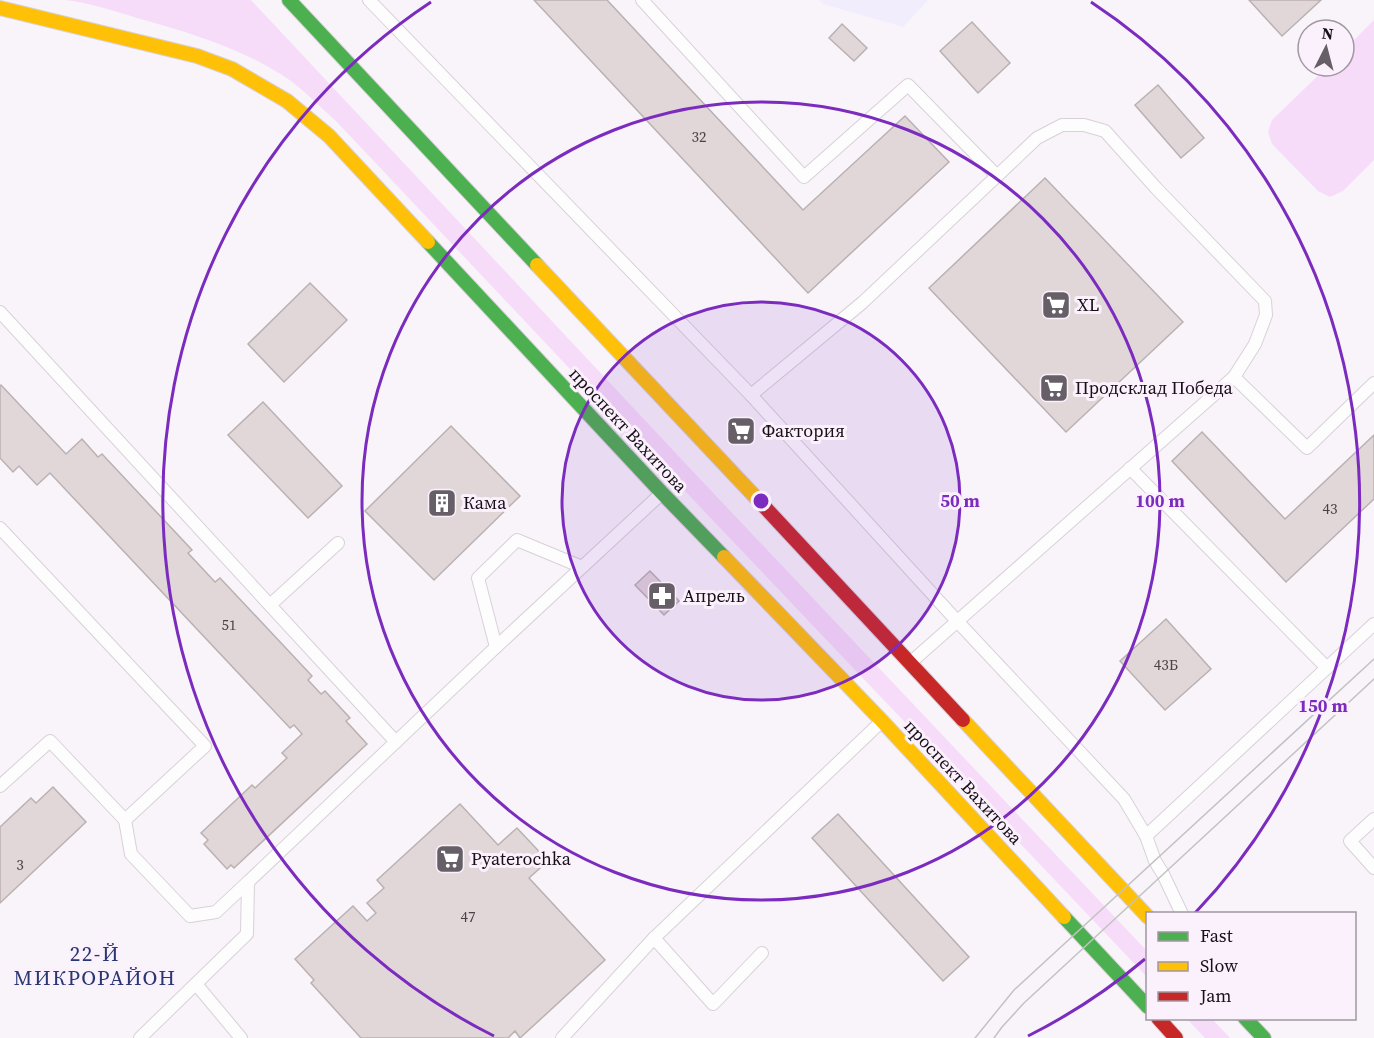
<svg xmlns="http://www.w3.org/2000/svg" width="1374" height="1038" viewBox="0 0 1374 1038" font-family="'Source Serif 4',serif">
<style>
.education{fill:#f2edfc}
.grass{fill:#f6dcf9}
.building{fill:#e1d7d9;stroke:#bab1b2;stroke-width:1.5}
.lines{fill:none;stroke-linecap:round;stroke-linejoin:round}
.lane-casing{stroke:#d8d1d8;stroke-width:14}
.fast-casing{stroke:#d8d1d8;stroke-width:16}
.slow-casing{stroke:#d8d1d8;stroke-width:16}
.jam-casing{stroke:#d8d1d8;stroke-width:16}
.lane{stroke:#fefdfe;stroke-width:12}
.fast{stroke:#4caf50;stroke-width:14}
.slow{stroke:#ffc107;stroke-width:14}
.jam{stroke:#c62828;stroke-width:14}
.tram{stroke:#c3c2c3;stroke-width:1.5}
.ring{fill:none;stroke:#7b2cbf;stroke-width:3}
.labels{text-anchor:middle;stroke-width:6;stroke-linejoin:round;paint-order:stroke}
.number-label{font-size:15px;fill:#4a4148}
.poi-label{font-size:18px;fill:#170f18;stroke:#fbf1fc;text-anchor:start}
.street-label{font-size:18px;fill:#170f18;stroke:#fbf1fc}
.quarter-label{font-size:21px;letter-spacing:1.5px;fill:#273770;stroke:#fbf1fc}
.centre{fill:#7b2cbf;stroke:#fbf1fc;stroke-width:3}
.ring-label{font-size:18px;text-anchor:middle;font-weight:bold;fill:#7b2cbf;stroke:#fbf1fc;stroke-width:6;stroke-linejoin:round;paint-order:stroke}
</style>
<rect width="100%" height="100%" fill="#f9f4f9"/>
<path class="education" d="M819 0H928L903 27 823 4Z"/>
<g class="grass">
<path d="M65 0H251L699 478 1147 951V977L686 492 336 121C321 108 307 93 291 81 245 49 190 33 137 18 114 11 90 3 65 0Z"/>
<path d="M1374 20V160L1343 191 1330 197 1318 191 1272 144 1268 132 1272 120 1328 66H1344V50Z"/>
<path d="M1187 1019H1212L1230 1038H1205Z"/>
</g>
<g class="building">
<path d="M534 0H607L803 210 905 116 949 162 808 293Z"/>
<path d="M1249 0H1321L1282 36Z"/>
<path d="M972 22 1010 63 978 93 940 51Z"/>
<path d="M842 24 867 48 854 61 829 38Z"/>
<path d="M1158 85 1204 138 1181 158 1135 105Z"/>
<path d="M1045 178 1183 322 1066 432 929 288Z"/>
<path d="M310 283 347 320 284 382 248 344Z"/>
<path d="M1 385 66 454 82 439 98 457 102 454 192 550 188 553 215 582 220 578 312 676 308 680 321 694 325 691 350 718 346 721 367 744 234 868 231 865 227 869 204 844 208 840 201 833 252 785 255 788 287 758 282 753 302 734 294 725 290 728 50 473 37 485 19 466 13 472 0 458V386Z"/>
<path d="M263 402 342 486 308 518 228 435Z"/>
<path d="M451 426 520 496 434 580 365 511Z"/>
<path d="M1202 432 1285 519 1374 435V499L1286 582 1172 461Z"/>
<path d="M650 571 679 601 664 615 635 585Z"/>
<path d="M1166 619 1211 669 1165 710 1120 661Z"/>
<path d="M53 787 86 822 0 903V827L31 798 36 803Z"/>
<path d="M460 804 498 845 517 828 548 861 529 878 605 960 520 1038 515 1031 508 1038H361L311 983 314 980 295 959 353 906 367 921 376 913 367 903 384 888 377 880Z"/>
<path d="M838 814 969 957 943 981 812 838Z"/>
</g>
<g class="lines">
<g class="lane-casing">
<g id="lane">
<path d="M369 0 751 395 957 621 1124 799 1146 836 1155 861 1163 874 1182 914"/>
<path d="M642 0 804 177 908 85 997 176 862 303 751 395"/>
<path d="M997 176 1037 138 1062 125H1084L1105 131 1156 188 1265 301 1266 315 1255 344 1234 377"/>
<path d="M0 312 396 742"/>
<path d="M1130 468 1327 668"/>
<path d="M0 528 205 746 125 820 131 854 190 916 216 912 248 882"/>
<path d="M270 605 338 543"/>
<path d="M496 647 478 578 517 540 582 567"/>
<path d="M910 663 1234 377 1307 448 1374 383"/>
<path d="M0 786 50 741 125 820"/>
<path d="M1374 819 1350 841 1374 868"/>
<path d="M1146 836 1374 624"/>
<path d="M654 938 713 1004 762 953"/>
<path d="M196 984 241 1038"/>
<path d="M140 1038 247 934 248 882 496 647 662 493"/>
<path d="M562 1038 654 938 881 722"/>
</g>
</g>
<g class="fast-casing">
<g id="fast">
<path d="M289 0 537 265"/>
<path d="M428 242 662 493 724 557"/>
<path d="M1064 917 1148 1007"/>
<path d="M1245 1018 1264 1038"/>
</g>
</g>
<g class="slow-casing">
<g id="slow">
<path d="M0 8 197 56 232 69 287 101 329 136 428 242"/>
<path d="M537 265 760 502"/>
<path d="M724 557 882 721 1064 917"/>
<path d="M963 720 1148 917"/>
</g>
</g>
<g class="jam-casing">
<g id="jam">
<path d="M760 502 963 720"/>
<path d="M1158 1018 1176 1038"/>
</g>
</g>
<use href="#lane" class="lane"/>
<use href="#fast" class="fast"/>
<use href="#slow" class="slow"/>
<use href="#jam" class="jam"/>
<g class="tram">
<path d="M975 1038 1014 990 1374 659"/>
<path d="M994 1038 1002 1027 1024 1003 1374 679"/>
</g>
</g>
<circle cx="761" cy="501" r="199" fill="#7b2cbf" fill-opacity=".12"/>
<g class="ring">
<circle cx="761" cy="501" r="199"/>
<circle cx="761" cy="501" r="399"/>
<path d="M1145 959A598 598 0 0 1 1028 1036M494 1036A598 598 0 0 1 431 2M1091 2A598 598 0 0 1 1195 913"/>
</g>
<defs>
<g id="supermarket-square" transform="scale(1.5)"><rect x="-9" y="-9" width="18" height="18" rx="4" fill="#665f67" stroke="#fbf1fc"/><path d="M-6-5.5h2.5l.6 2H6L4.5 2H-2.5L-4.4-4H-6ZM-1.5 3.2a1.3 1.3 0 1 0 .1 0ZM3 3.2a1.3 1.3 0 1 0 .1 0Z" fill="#fff"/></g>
<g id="building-square" transform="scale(1.5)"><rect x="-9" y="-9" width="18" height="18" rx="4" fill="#665f67" stroke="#fbf1fc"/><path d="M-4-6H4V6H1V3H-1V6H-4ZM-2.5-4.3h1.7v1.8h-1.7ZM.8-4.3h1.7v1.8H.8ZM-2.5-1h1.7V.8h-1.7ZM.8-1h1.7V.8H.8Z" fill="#fff"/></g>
<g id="pharmacy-square" transform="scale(1.5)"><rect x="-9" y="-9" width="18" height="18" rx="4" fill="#665f67" stroke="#fbf1fc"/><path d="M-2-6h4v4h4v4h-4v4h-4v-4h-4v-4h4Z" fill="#fff"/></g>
</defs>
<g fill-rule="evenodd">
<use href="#supermarket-square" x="1056" y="305"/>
<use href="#supermarket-square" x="1054" y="388"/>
<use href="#supermarket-square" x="741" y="431"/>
<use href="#building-square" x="442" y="503"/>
<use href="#pharmacy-square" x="662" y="596"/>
<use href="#supermarket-square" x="450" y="859"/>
</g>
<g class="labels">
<g class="number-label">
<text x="699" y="142">32</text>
<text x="1330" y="514">43</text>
<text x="229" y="630">51</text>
<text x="1166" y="670">43Б</text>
<text x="20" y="870">3</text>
<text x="468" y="922">47</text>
</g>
<g class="poi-label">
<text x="1077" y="311">XL</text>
<text x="1075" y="394">Продсклад Победа</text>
<text x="762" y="437">Фактория</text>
<text x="463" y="509">Кама</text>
<text x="683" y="602">Апрель</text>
<text x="471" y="865">Pyaterochka</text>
</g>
<g class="street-label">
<text transform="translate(628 430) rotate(47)" y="6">проспект Вахитова</text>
<text transform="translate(963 782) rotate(47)" y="6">проспект Вахитова</text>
</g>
<g class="quarter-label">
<text x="95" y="961">22-Й<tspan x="95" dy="24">МИКРОРАЙОН</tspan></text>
</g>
</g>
<circle cx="761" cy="501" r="9" class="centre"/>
<g class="ring-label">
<text x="960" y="507">50 m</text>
<text x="1160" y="507">100 m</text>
<text x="1323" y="712">150 m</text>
</g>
<rect x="1146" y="912" width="210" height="108" fill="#fbf1fc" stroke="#a097a1" stroke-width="1.5"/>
<rect x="1158" y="932" width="30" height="9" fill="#4caf50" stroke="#a097a1" stroke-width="1.5"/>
<text x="1200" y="942" font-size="18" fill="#170f18">Fast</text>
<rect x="1158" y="962" width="30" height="9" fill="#ffc107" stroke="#a097a1" stroke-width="1.5"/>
<text x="1200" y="972" font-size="18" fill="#170f18">Slow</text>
<rect x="1158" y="992" width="30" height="9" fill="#c62828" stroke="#a097a1" stroke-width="1.5"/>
<text x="1200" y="1002" font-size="18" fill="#170f18">Jam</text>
<g transform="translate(1326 48) rotate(6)"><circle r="28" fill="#fbf1fc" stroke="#a097a1" stroke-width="1.5"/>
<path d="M0-4.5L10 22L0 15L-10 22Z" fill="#665f67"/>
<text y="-9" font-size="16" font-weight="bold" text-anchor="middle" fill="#170f18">N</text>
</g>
</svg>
